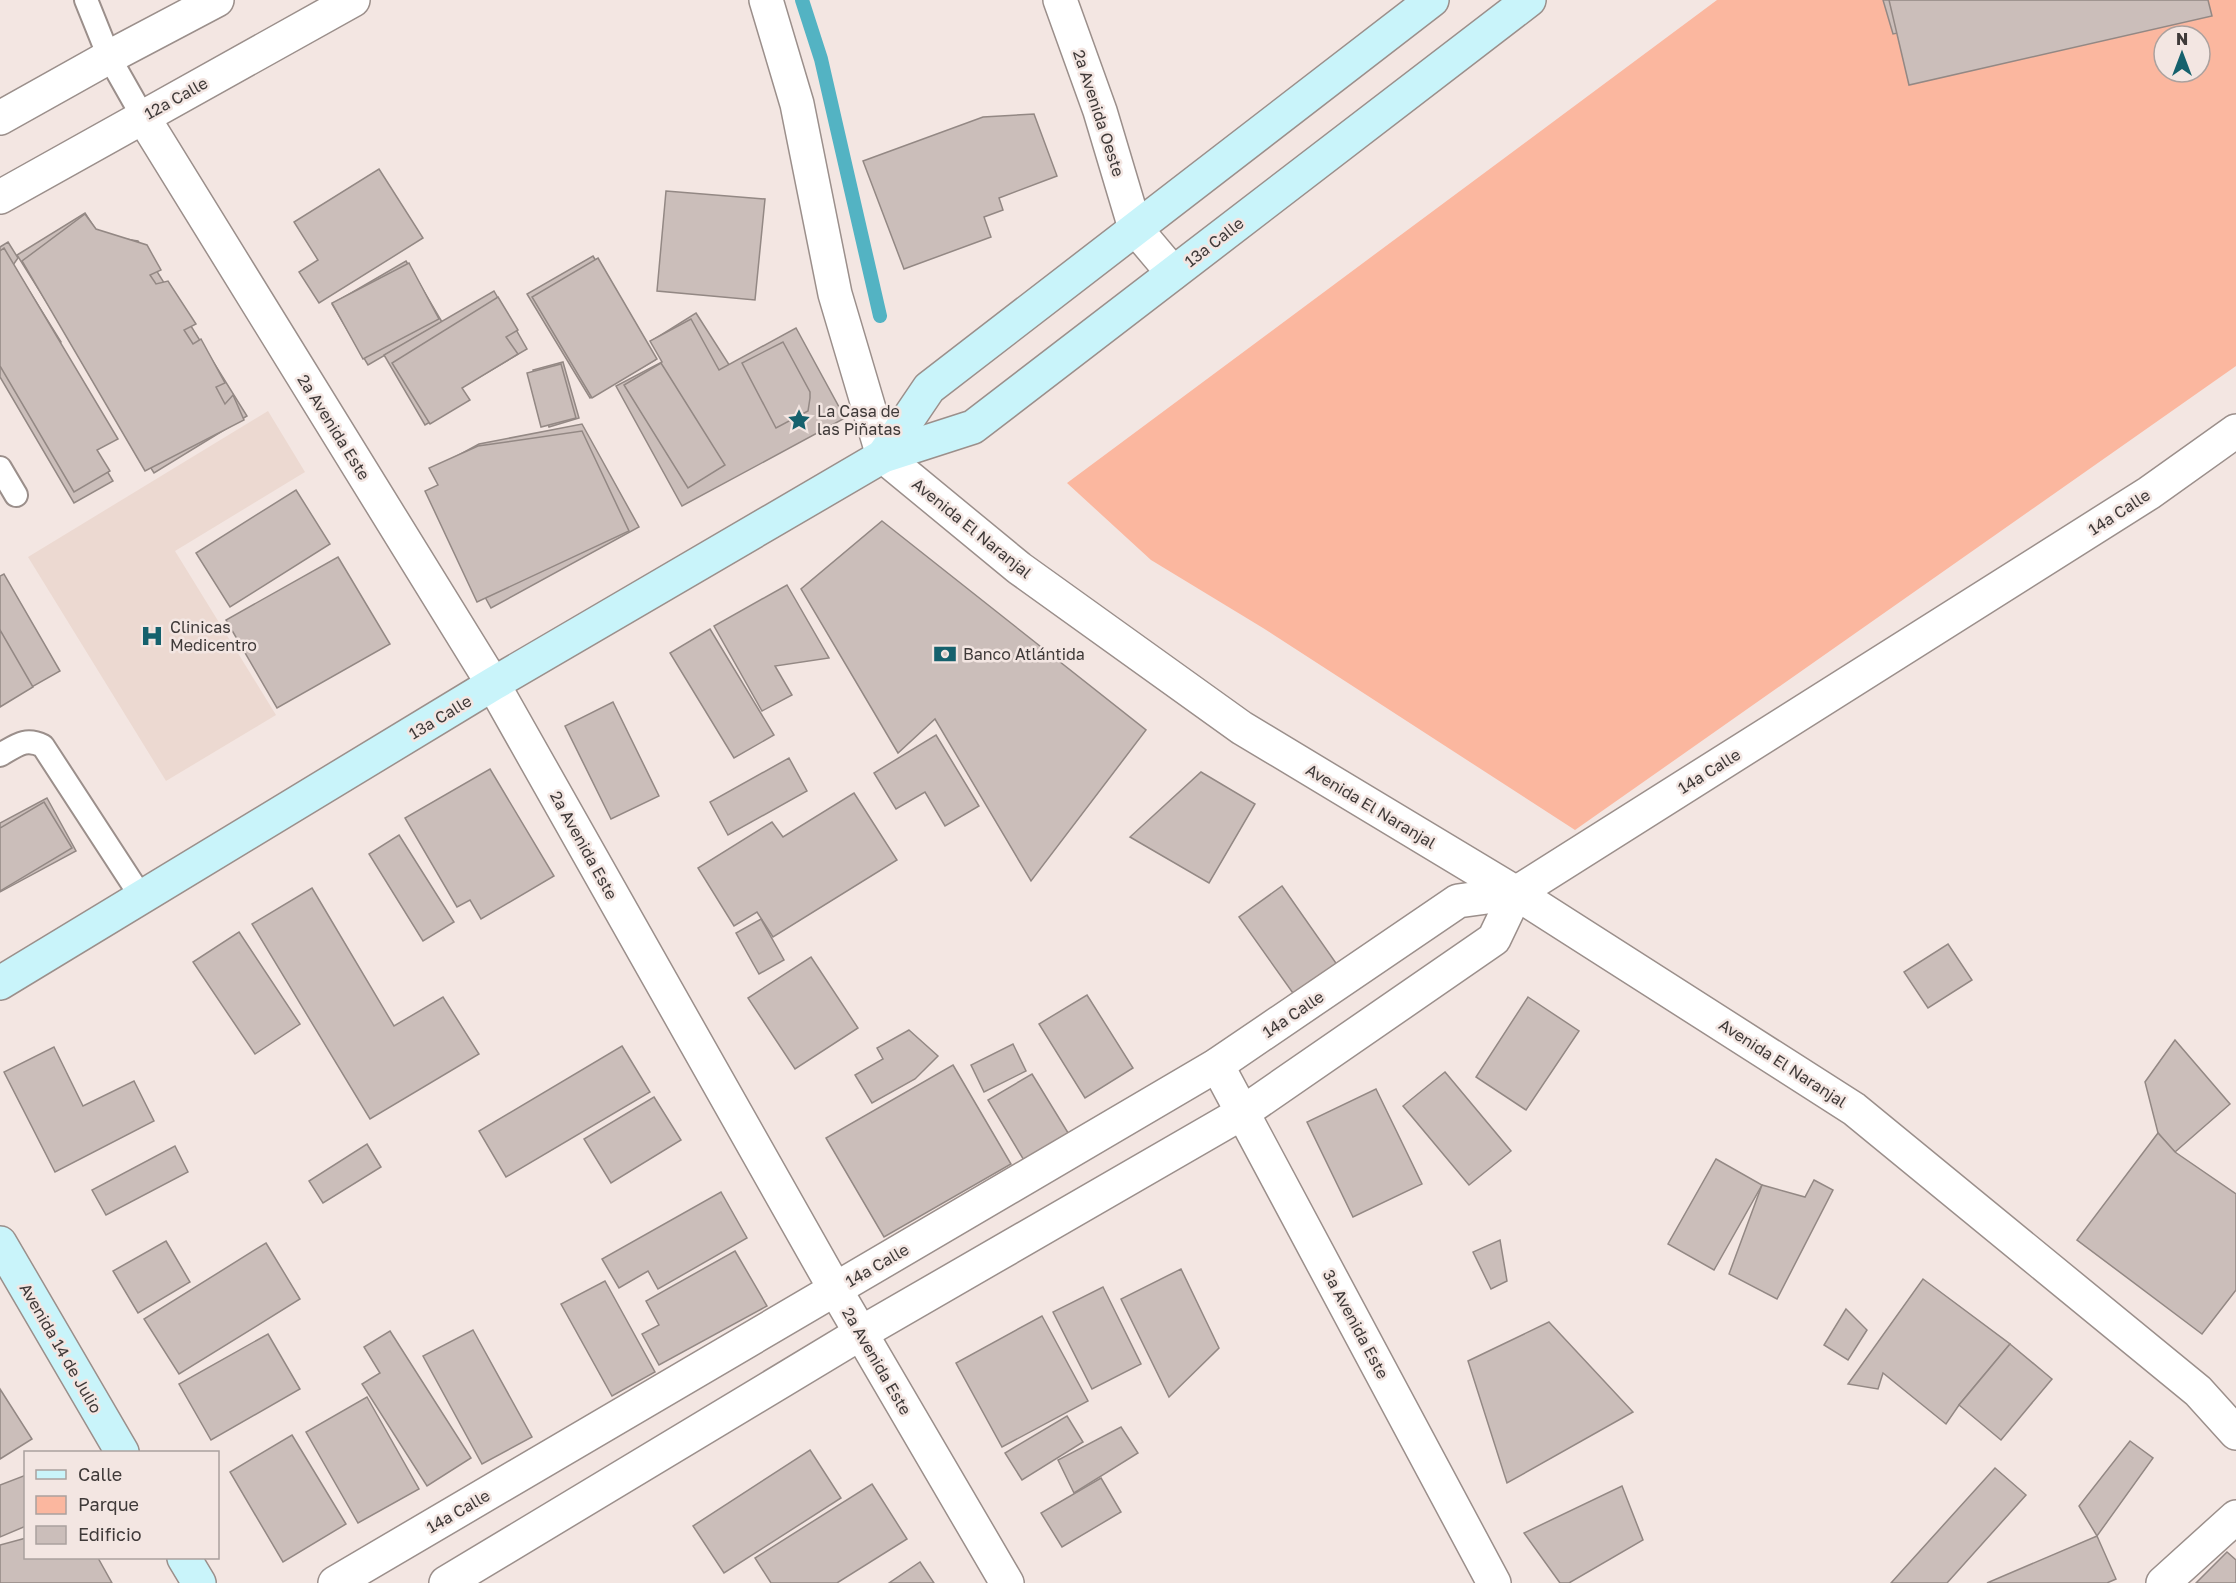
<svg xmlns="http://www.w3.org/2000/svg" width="2236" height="1583" viewBox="0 0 2236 1583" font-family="'Golos Text',sans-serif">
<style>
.built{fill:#ecd9d1}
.green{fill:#fbb79f;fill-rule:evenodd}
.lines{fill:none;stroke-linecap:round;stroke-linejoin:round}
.stream{stroke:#53b3c3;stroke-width:14}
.building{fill:#cbbeba;stroke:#938884;stroke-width:1.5}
.lane-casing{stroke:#9b8f8b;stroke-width:26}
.street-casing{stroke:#9b8f8b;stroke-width:36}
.secondary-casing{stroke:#9b8f8b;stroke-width:36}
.lane{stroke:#fff;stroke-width:22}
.street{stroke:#fff;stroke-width:33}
.secondary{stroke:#c9f4fa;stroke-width:33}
.labels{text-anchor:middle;stroke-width:5;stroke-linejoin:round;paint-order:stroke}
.street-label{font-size:16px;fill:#3f3a39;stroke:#f3e6e2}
.poi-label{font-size:16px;fill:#3f3a39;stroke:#f3e6e2;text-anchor:start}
</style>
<rect width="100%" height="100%" fill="#f3e6e2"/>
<path class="built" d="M268 411 305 472 175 551 276 715 166 781 28 557Z"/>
<path class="green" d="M1717 0H2236V366L1575 830 1263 628 1151 560 1067 483ZM2164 36H2200V72H2164Z"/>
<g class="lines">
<path class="stream" d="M802 0 821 59 880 316"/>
</g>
<g class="building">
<path d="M1883 0H2064L1893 34Z"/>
<path d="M1889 0H2208L2212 16 1909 85Z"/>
<path d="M1034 114 1057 176 999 198 1003 210 984 217 991 237 904 269 863 161 983 117Z"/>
<path d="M379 169 423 238 319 303 299 272 318 260 294 222Z"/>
<path d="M666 191 765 199 755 300 657 291Z"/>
<path d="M85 213 99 235 138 241 247 416 154 473 17 255Z"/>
<path d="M85 214 96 229 147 245 161 270 150 275 156 284 168 281 196 324 184 330 193 344 201 339 225 383 216 387 225 404 233 395 244 420 145 471 22 261Z"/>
<path d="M8 242 18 258 13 265 61 342 54 350 106 438 92 446 113 481 74 503 0 377V247Z"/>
<path d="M4 248 118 439 97 450 110 471 74 492 0 366V251Z"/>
<path d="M593 256 655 360 590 398 527 294Z"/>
<path d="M598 258 657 359 592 398 532 297Z"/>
<path d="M406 261 442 322 368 365 332 304Z"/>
<path d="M409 263 439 319 363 359 332 303Z"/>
<path d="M494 291 527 349 454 392 461 404 425 425 384 355Z"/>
<path d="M498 297 518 330 506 337 518 354 462 388 470 400 430 424 392 363Z"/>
<path d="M696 313 765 421 734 441 726 427 713 434 653 340Z"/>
<path d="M691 319 719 370 796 328 845 418 682 506 616 386 662 362 650 341Z"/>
<path d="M783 342 810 392V398L808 411 776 428 742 363Z"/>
<path d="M563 362 579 418 549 427 533 370Z"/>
<path d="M661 363 725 465 688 488 624 385Z"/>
<path d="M561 364 576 418 541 427 527 373Z"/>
<path d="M582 424 639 527 491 608 429 495 441 488 431 470 479 444Z"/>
<path d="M582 431 629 531 477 602 425 491 438 485 429 468 478 446Z"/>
<path d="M296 490 330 544 230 607 196 553Z"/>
<path d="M882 521 1146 730 1031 881 935 719 898 753 801 589Z"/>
<path d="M338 557 390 644 277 708 226 620Z"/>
<path d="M4 574 60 671 0 705V576Z"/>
<path d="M787 585 829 658 775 666 792 695 762 711 714 626Z"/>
<path d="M710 629 774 735 734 758 670 653Z"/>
<path d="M0 630 33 687 0 707Z"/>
<path d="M613 702 659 796 611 819 565 726Z"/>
<path d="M936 735 979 806 945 826 925 792 896 809 874 773Z"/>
<path d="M789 758 807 791 728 835 710 802Z"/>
<path d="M490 769 554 876 481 919 470 900 457 907 405 818Z"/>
<path d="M1201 772 1255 804 1209 883 1130 837Z"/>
<path d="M854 793 897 860 773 937 757 912 734 926 698 868 772 822 783 837Z"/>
<path d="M47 798 76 851 0 892V823Z"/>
<path d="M44 802 72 848 0 891V828Z"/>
<path d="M399 835 454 922 423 941 369 854Z"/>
<path d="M1282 886 1338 966 1295 996 1239 917Z"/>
<path d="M312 888 394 1026 443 997 479 1054 370 1119 252 924Z"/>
<path d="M761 919 784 960 759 974 736 933Z"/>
<path d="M239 932 300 1024 255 1054 193 962Z"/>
<path d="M1948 944 1972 980 1928 1008 1904 972Z"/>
<path d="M811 957 858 1028 795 1069 748 998Z"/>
<path d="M1087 995 1133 1068 1085 1098 1039 1024Z"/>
<path d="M1528 997 1579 1031 1526 1110 1476 1077Z"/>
<path d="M909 1030 938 1056 915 1079 872 1103 855 1075 883 1059 877 1048Z"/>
<path d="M2175 1040 2230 1104 2175 1152 2158 1133 2145 1082Z"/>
<path d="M1013 1044 1026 1071 984 1092 971 1065Z"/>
<path d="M622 1046 650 1092 506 1177 479 1131Z"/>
<path d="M54 1047 83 1106 134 1081 154 1121 55 1172 4 1072Z"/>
<path d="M953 1065 1011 1164 884 1237 826 1138Z"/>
<path d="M1445 1072 1511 1151 1469 1185 1403 1106Z"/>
<path d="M1032 1074 1070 1136 1025 1162 988 1100Z"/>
<path d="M1376 1089 1422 1184 1353 1217 1307 1122Z"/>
<path d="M654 1097 681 1140 611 1183 584 1139Z"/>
<path d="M2158 1133 2175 1152 2236 1194V1290L2202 1334 2077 1240Z"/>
<path d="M367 1144 381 1167 323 1203 309 1181Z"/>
<path d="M175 1146 188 1172 106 1215 92 1190Z"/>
<path d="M1716 1159 1762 1185 1714 1270 1668 1244Z"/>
<path d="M1814 1180 1833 1190 1777 1299 1729 1274 1762 1185 1805 1197Z"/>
<path d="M721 1192 747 1238 658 1289 648 1271 619 1288 602 1259Z"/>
<path d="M1500 1240 1507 1281 1491 1289 1473 1252Z"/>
<path d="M166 1241 190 1282 138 1313 113 1271Z"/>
<path d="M266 1243 300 1299 179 1374 144 1319Z"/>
<path d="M735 1251 767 1306 659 1365 642 1334 659 1325 646 1301Z"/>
<path d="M1181 1269 1219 1348 1169 1397 1121 1299Z"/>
<path d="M1923 1279 2010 1344 1959 1405 1946 1424 1883 1373 1878 1389 1848 1384Z"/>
<path d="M605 1281 655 1372 612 1396 561 1304Z"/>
<path d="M1103 1287 1141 1364 1092 1389 1053 1312Z"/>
<path d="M1846 1309 1867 1330 1848 1360 1824 1345Z"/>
<path d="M1042 1316 1088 1401 1002 1447 956 1363Z"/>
<path d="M1549 1322 1633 1412 1507 1483 1468 1361Z"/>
<path d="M473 1330 532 1437 482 1464 423 1356Z"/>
<path d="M390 1331 471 1458 427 1486 362 1384 380 1373 364 1347Z"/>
<path d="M268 1334 300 1389 211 1440 179 1384Z"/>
<path d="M2010 1344 2052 1379 2001 1440 1959 1405Z"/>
<path d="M0 1389 32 1439 0 1459Z"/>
<path d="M367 1397 419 1489 358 1523 306 1432Z"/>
<path d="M1067 1416 1083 1442 1022 1480 1005 1453Z"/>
<path d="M1121 1427 1138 1453 1074 1493 1058 1460Z"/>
<path d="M292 1435 346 1524 283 1562 230 1472Z"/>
<path d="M2130 1441 2153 1458 2097 1536 2079 1506Z"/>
<path d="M810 1450 841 1498 724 1573 693 1526Z"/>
<path d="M1995 1468 2026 1495 1947 1583H1891Z"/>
<path d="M26 1475V1526L0 1537V1485Z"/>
<path d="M1101 1478 1121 1512 1062 1547 1041 1513Z"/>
<path d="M872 1484 907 1539 837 1583H771L755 1558Z"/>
<path d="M1622 1486 1643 1540 1569 1583H1560L1524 1533Z"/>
<path d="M2097 1536 2116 1579 2107 1583H1987Z"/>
<path d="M26 1538V1558H98L112 1583H0V1545Z"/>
<path d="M2227 1552 2236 1560V1583H2196Z"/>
<path d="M920 1562 934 1583H889Z"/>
</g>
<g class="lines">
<g class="lane-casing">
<g id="lane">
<path d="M86 0 109 57 143 117"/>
<path d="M0 468 16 495"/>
<path d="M0 755C16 746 25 737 43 746L142 898"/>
</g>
</g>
<g class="street-casing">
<g id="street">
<path d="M766 0 797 104 835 294 883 456 1019 568 1242 728 1516 893 1854 1109 2198 1391 2236 1433"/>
<path d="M1060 0 1100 111 1135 228 1173 273"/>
<path d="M143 117 493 684 835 1289 1007 1583"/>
<path d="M0 118 109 57 217 0"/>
<path d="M0 197 353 0"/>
<path d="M1217 1065 1494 1583"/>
<path d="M335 1583 1217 1065 1458 901 1516 893 2149 493 2236 431"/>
<path d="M446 1583 861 1333 1242 1113 1494 939 1516 893"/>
<path d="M2163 1583 2236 1517"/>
</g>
</g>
<g class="secondary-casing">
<g id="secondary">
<path d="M883 456 929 388 1432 0"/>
<path d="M0 983 493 684 883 456 973 427 1529 0"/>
<path d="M0 1243 122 1452"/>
<path d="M184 1558 199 1583"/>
</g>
</g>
<use href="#lane" class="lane"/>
<use href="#street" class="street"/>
<use href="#secondary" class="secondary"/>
</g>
<defs>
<g id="sight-bare" transform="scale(1.8)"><path d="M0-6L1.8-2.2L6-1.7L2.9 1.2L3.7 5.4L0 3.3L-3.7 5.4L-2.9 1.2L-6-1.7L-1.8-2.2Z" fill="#15616d" stroke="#f3e6e2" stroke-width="2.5" paint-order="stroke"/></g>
<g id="hospital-bare" transform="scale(1.8)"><path d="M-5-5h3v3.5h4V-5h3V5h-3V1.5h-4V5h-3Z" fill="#15616d" stroke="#f3e6e2" stroke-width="2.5" paint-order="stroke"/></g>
<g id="bank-bare" transform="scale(1.8)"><path d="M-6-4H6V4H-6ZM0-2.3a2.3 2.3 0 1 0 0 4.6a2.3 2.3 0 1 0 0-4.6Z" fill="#15616d" stroke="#f3e6e2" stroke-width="2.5" paint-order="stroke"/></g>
</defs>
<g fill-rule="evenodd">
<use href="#sight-bare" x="799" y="420"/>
<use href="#hospital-bare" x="152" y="636"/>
<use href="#bank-bare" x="945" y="654"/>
</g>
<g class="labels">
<g class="street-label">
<text transform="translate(176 98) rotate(-29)" y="6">12a Calle</text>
<text transform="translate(1099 113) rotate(72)" y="6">2a Avenida Oeste</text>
<text transform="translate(1214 242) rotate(-38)" y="6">13a Calle</text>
<text transform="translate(334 427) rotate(58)" y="6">2a Avenida Este</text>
<text transform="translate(2119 512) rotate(-33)" y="6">14a Calle</text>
<text transform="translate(972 528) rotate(39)" y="6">Avenida El Naranjal</text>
<text transform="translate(440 717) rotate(-31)" y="6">13a Calle</text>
<text transform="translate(1709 771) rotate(-32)" y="6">14a Calle</text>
<text transform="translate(1371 806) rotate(31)" y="6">Avenida El Naranjal</text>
<text transform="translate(584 845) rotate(61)" y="6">2a Avenida Este</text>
<text transform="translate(1293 1014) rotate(-34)" y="6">14a Calle</text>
<text transform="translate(1783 1063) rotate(33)" y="6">Avenida El Naranjal</text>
<text transform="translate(877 1265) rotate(-30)" y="6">14a Calle</text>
<text transform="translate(1356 1324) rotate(62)" y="6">3a Avenida Este</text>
<text transform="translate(61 1348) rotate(60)" y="6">Avenida 14 de Julio</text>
<text transform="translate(877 1361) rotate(60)" y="6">2a Avenida Este</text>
<text transform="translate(458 1511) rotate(-30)" y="6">14a Calle</text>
</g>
<g class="poi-label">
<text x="817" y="417">La Casa de<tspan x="817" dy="18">las Piñatas</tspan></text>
<text x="170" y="633">Clinicas<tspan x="170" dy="18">Medicentro</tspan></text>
<text x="963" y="660">Banco Atlántida</text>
</g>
</g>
<rect x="24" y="1451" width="195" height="108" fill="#f3e6e2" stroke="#aba19e" stroke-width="1.5"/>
<rect x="36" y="1470" width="30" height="9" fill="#c9f4fa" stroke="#aba19e" stroke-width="1.5"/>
<text x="78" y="1481" font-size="18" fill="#3f3a39">Calle</text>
<rect x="36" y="1496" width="30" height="18" fill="#fbb79f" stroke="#aba19e" stroke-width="1.5"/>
<text x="78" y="1511" font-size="18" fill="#3f3a39">Parque</text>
<rect x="36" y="1526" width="30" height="18" fill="#cbbeba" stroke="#aba19e" stroke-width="1.5"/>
<text x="78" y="1541" font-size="18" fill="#3f3a39">Edificio</text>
<g transform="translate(2182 54)"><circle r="28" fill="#f3e6e2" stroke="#aba19e" stroke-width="1.5"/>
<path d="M0-4.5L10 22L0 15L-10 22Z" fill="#15616d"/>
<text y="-9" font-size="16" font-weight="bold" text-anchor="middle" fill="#3f3a39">N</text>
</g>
</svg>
